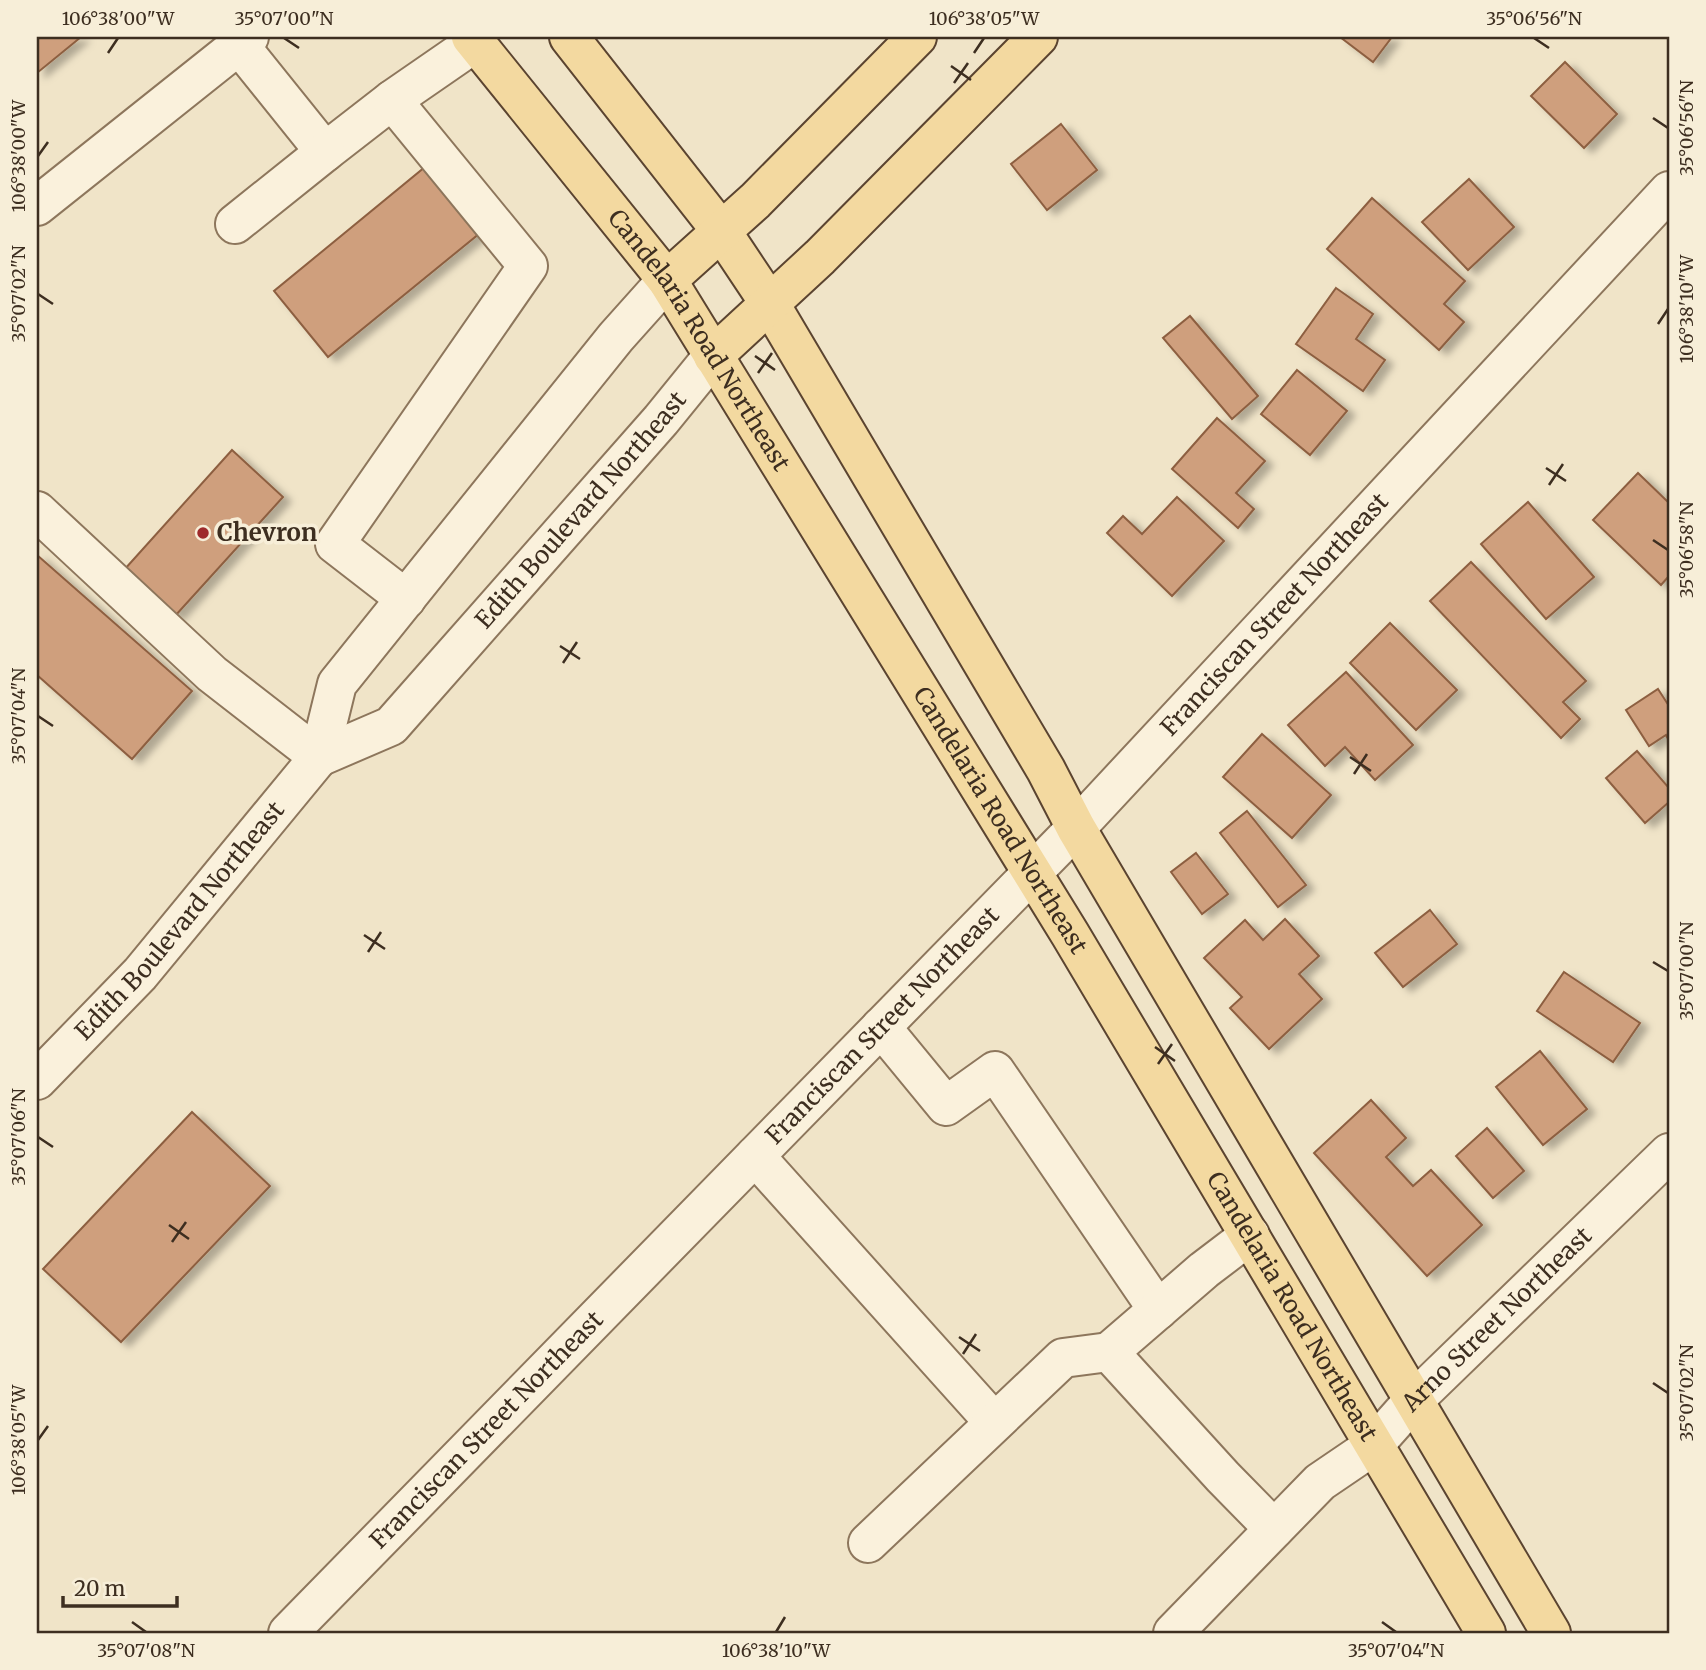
<svg xmlns="http://www.w3.org/2000/svg" width="1706" height="1670" viewBox="0 0 1706 1670" font-family="Merriweather,serif">
<style>
.building{fill:#cf9f7d;stroke:#8d5f41;stroke-width:2;filter:url(#shadow)}
.lines{fill:none;stroke-linecap:round;stroke-linejoin:round}
.minor-casing{stroke:#8d765c;stroke-width:42}
.major-casing{stroke:#5b4430;stroke-width:42}
.minor{stroke:#faf1dc;stroke-width:38}
.major{stroke:#f3d9a0;stroke-width:38}
.ticks{fill:none;stroke:#3d2e20;stroke-width:2.5}
.poi-dot{fill:#9e2a2b;stroke:#f7eed8;stroke-width:2.5}
.labels{text-anchor:middle;stroke-width:7;stroke-linejoin:round;paint-order:stroke}
.street-label{font-size:24px;fill:#3d2e20;stroke:#f7eed8}
.poi-label{font-size:24px;font-weight:bold;fill:#3d2e20;stroke:#f7eed8;text-anchor:start}
.neatline{fill:none;stroke:#3d2e20;stroke-width:2.5}
.ticks-label{font-size:18px;text-anchor:middle;fill:#3d2e20}
</style>
<defs>
<filter id="shadow"><feDropShadow dx="8" dy="4.5" stdDeviation="3.5" flood-color="#0004"/></filter>
</defs>
<rect width="100%" height="100%" fill="#f0e4c8"/>
<g class="building">
<path d="M37 37H81L37 73Z"/>
<path d="M1340 37H1392L1373 62Z"/>
<path d="M1565 62 1617 114 1584 148 1531 96Z"/>
<path d="M1061 124 1097 170 1047 210 1011 164Z"/>
<path d="M425 167 480 233 328 357 274 291Z"/>
<path d="M1469 179 1514 227 1468 270 1422 222Z"/>
<path d="M1372 198 1465 281 1444 304 1464 322 1439 350 1327 249Z"/>
<path d="M1336 288 1373 314 1356 339 1385 360 1363 391 1296 344Z"/>
<path d="M1190 316 1258 396 1232 419 1163 338Z"/>
<path d="M1297 370 1347 411 1310 455 1261 414Z"/>
<path d="M1217 418 1265 461 1236 493 1254 509 1238 528 1172 469Z"/>
<path d="M232 450 283 497 175 616 124 570Z"/>
<path d="M1638 473 1669 503V576L1661 585 1593 520Z"/>
<path d="M1177 497 1224 541 1172 596 1107 533 1123 516 1142 534Z"/>
<path d="M1528 502 1594 577 1546 619 1481 544Z"/>
<path d="M37 555 192 691 132 759 37 675Z"/>
<path d="M1471 562 1586 681 1563 702 1580 719 1561 738 1430 601Z"/>
<path d="M1390 623 1457 690 1416 730 1350 663Z"/>
<path d="M1346 672 1413 745 1375 780 1345 747 1325 766 1288 725Z"/>
<path d="M1658 689 1669 706V741L1666 735 1649 746 1626 710Z"/>
<path d="M1262 734 1331 795 1292 838 1223 777Z"/>
<path d="M1637 751 1669 788V802L1645 823 1606 778Z"/>
<path d="M1247 811 1306 885 1278 907 1220 833Z"/>
<path d="M1196 853 1228 894 1202 914 1171 872Z"/>
<path d="M1430 910 1457 944 1403 987 1375 953Z"/>
<path d="M1285 919 1319 956 1299 974 1322 999 1269 1049 1230 1008 1242 997 1204 958 1245 920 1263 940Z"/>
<path d="M1564 972 1640 1023 1613 1062 1537 1011Z"/>
<path d="M1540 1051 1587 1109 1543 1145 1496 1087Z"/>
<path d="M1371 1100 1406 1138 1386 1157 1413 1186 1431 1170 1482 1225 1427 1276 1314 1153Z"/>
<path d="M192 1112 270 1186 121 1342 43 1269Z"/>
<path d="M1487 1128 1524 1171 1493 1198 1456 1156Z"/>
</g>
<g class="lines">
<g class="minor-casing">
<g id="minor">
<path d="M239 45 325 152 392 100"/>
<path d="M37 206 249 37"/>
<path d="M235 224 325 152"/>
<path d="M37 511 212 674 319 757"/>
<path d="M406 599 335 544 528 266 392 100 476 42"/>
<path id="s1" d="M319 757 391 726 661 420 713 356"/>
<path d="M881 1027 946 1106 995 1071 1158 1310"/>
<path id="s2" d="M37 1080 140 974 319 757 337 684 616 337 667 280"/>
<path d="M755 1156 994 1422"/>
<path d="M1250 1235 1204 1270 1109 1352 1223 1477 1274 1529"/>
<path d="M868 1543 1063 1358 1109 1352"/>
<path id="s3" d="M288 1633 1076 828 1669 191"/>
<path id="s4" d="M1173 1633 1320 1482 1373 1446 1413 1401 1669 1153"/>
</g>
</g>
<g class="major-casing">
<g id="major">
<path id="s5" d="M471 37 667 280 1070 934 1486 1633"/>
<path d="M569 37 722 232 770 304 1046 770 1076 828 1551 1633"/>
<path d="M667 280 755 201 917 37"/>
<path d="M713 356 820 257 1038 37"/>
</g>
</g>
<use href="#minor" class="minor"/>
<use href="#major" class="major"/>
</g>
<path class="ticks" d="M284 38 299 48M1534 38 1549 48M108 53 118 38M974 53 984 38M951 66 971 80M954 83 968 63M1653 118 1668 128M38 156 48 142M38 294 53 304M1658 324 1668 309M755 356 775 370M758 373 772 353M1546 468 1566 481M1549 485 1563 464M1653 540 1668 550M560 646 580 659M563 663 577 642M38 716 53 726M1350 757 1371 771M1354 774 1367 754M364 935 385 949M368 952 381 932M1653 962 1668 971M1155 1047 1175 1061M1158 1064 1172 1044M38 1137 53 1147M169 1225 189 1239M172 1242 186 1222M959 1337 980 1351M963 1354 976 1334M1653 1383 1668 1393M38 1440 48 1426M132 1622 146 1632M1382 1622 1396 1632M776 1632 785 1617"/>
<circle class="poi-dot" cx="203" cy="533" r="7"/>
<g class="labels">
<g class="street-label">
<text dy="8" stroke="none"><textPath href="#s5" startOffset="380">Candelaria Road Northeast</textPath></text>
<text dy="8" stroke="none"><textPath href="#s1" startOffset="366">Edith Boulevard Northeast</textPath></text>
<text dy="8" stroke="none"><textPath href="#s3" startOffset="1418">Franciscan Street Northeast</textPath></text>
<text dy="8" stroke="none"><textPath href="#s5" startOffset="947">Candelaria Road Northeast</textPath></text>
<text dy="8" stroke="none"><textPath href="#s2" startOffset="214">Edith Boulevard Northeast</textPath></text>
<text dy="8" stroke="none"><textPath href="#s3" startOffset="850">Franciscan Street Northeast</textPath></text>
<text dy="8" stroke="none"><textPath href="#s5" startOffset="1514">Candelaria Road Northeast</textPath></text>
<text dy="8" stroke="none"><textPath href="#s4" startOffset="452">Arno Street Northeast</textPath></text>
<text dy="8" stroke="none"><textPath href="#s3" startOffset="284">Franciscan Street Northeast</textPath></text>
</g>
<g class="poi-label">
<text x="217" y="541">Chevron</text>
</g>
</g>
<rect width="1706" height="1670" fill="none" stroke="#f7eed8" stroke-width="77"/>
<path d="M63 1596v10h114v-10" fill="none" stroke="#3d2e20" stroke-width="3.5"/>
<text x="74" y="1596" font-size="21" fill="#3d2e20" stroke="#f7eed8" stroke-width="5" paint-order="stroke">20 m</text>
<rect x="38" y="38" width="1630" height="1594" class="neatline"/>
<g class="ticks-label">
<text x="118" y="25">106°38'00"W</text>
<text x="284" y="25">35°07'00"N</text>
<text x="984" y="25">106°38'05"W</text>
<text x="1534" y="25">35°06'56"N</text>
<text transform="translate(1687 128) rotate(-90)" y="6">35°06'56"N</text>
<text transform="translate(19 156) rotate(-90)" y="6">106°38'00"W</text>
<text transform="translate(19 294) rotate(-90)" y="6">35°07'02"N</text>
<text transform="translate(1687 309) rotate(-90)" y="6">106°38'10"W</text>
<text transform="translate(1687 550) rotate(-90)" y="6">35°06'58"N</text>
<text transform="translate(19 716) rotate(-90)" y="6">35°07'04"N</text>
<text transform="translate(1687 971) rotate(-90)" y="6">35°07'00"N</text>
<text transform="translate(19 1137) rotate(-90)" y="6">35°07'06"N</text>
<text transform="translate(1687 1393) rotate(-90)" y="6">35°07'02"N</text>
<text transform="translate(19 1440) rotate(-90)" y="6">106°38'05"W</text>
<text x="146" y="1657">35°07'08"N</text>
<text x="776" y="1657">106°38'10"W</text>
<text x="1396" y="1657">35°07'04"N</text>
</g>
</svg>
